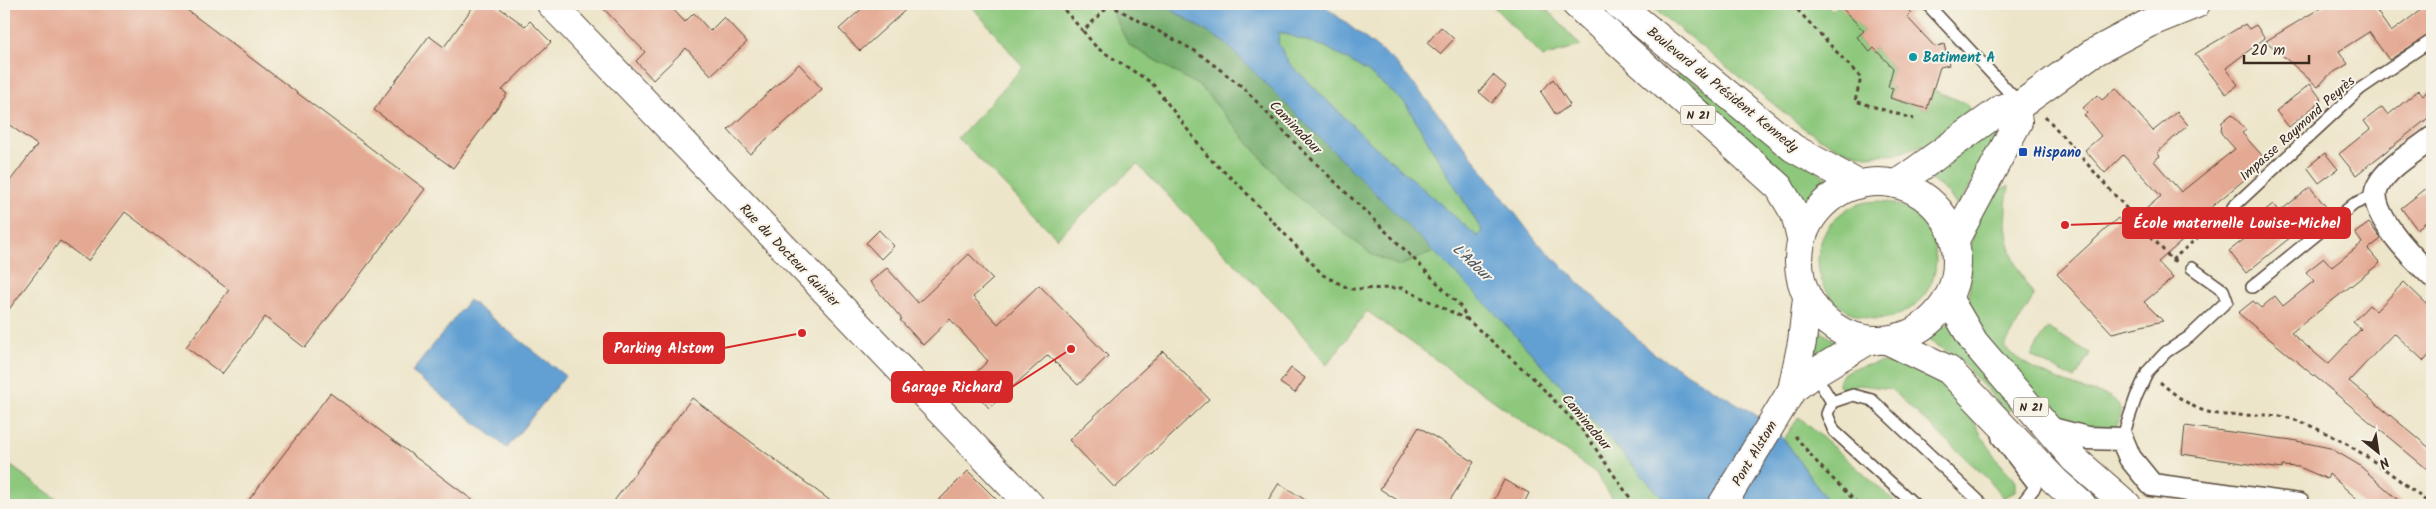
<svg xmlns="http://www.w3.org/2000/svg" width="2436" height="509" viewBox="0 0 2436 509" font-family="Kalam,sans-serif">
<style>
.green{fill:#8dc87d;stroke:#64794e}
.forest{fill:#72ac6c;stroke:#566b45}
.water{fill:#62a0d3;stroke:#4e6578;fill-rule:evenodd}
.building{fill:#e4a993}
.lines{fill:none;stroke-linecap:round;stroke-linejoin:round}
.service-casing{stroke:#564638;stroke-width:14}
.minor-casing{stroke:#564638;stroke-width:25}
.tertiary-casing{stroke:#564638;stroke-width:30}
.secondary-casing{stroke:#564638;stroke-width:30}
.primary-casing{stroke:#564638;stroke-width:30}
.path{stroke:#564638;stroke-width:3;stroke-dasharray:4 4;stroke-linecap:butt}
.service{stroke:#fff;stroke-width:11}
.minor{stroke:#fff;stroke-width:22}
.tertiary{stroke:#fff;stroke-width:28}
.secondary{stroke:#fff;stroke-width:28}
.primary{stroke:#fff;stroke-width:28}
.culture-dot{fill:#0f9aa8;stroke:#f7f3e8;stroke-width:2}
.transit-dot{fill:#1a4fb4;stroke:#f7f3e8;stroke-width:2}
.labels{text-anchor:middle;stroke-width:4;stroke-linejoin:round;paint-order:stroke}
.shield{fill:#f7f3e8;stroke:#73665b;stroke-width:1}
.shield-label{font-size:12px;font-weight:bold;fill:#3b2a1e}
.culture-label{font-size:14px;font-weight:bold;fill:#0d838f;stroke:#f7f3e8;text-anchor:start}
.street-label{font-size:14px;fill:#3b2a1e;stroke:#f7f3e8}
.transit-label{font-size:14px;font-weight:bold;fill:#164399;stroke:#f7f3e8;text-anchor:start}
.water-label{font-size:15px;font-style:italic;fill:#49535d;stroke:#f7f3e8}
.leader{fill:none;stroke:#d62828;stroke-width:2}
.callout-dot{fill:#d62828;stroke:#f7f3e8;stroke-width:2}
.callout{fill:#d62828;stroke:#d62828;stroke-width:2}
.callout-label{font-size:15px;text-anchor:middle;font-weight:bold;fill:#fff}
</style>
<rect width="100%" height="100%" fill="#f7f3e8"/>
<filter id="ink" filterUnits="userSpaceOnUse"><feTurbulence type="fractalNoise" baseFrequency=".02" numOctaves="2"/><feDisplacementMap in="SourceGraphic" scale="10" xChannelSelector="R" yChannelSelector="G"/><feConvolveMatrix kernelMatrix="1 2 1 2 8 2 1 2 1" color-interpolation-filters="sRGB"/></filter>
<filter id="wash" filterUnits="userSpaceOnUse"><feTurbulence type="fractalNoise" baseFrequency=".0096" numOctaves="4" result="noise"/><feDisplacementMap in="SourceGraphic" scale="20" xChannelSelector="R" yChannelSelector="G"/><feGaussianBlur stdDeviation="1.12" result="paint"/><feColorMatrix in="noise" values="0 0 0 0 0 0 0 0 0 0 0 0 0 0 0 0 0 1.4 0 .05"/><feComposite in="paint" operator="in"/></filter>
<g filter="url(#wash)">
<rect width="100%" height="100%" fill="#ede5c9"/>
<g class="green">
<path d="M970 4H1108L1129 45 1201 87 1288 189 1399 266 1434 252 1494 312 1669 505H1616L1596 473 1367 311 1327 365 1291 321 1137 164 1057 238 958 138 1023 67Z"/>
<path d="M1491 4H1542L1581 46 1543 57Z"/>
<path d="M1648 4H1826L1832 10 1839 4 1864 31 1857 37 1870 52 1874 48 1893 68 1888 86 1893 88 1890 98 1927 109 1933 90 1965 103 1974 115 1936 141 1899 153 1867 156 1839 149 1806 130Z"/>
<path d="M1279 32 1326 47 1368 72 1405 103 1482 231 1478 237 1364 137 1289 63 1278 43Z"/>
<path d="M1681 72 1828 179 1801 205 1672 80Z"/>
<path d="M2007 122 1958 207 1947 192 1926 176Z"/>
<path d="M2009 186C2000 230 2010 259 2034 296L2004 347C2025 368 2061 382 2089 391 2098 394 2111 394 2117 403 2124 413 2119 422 2113 431L2058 424 1982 335 1969 306 1970 256 1976 215 1988 192Z"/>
<circle cx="1877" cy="260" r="59"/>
<path d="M1950 321 2016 406 2007 412 1957 357 1928 340Z"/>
<path d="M1811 324 1836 342 1804 369Z"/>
<path d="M2047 328 2090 353 2075 379 2031 356Z"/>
<path d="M1880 362 1914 367 1944 386 1967 411 1997 460 2015 480V492L2003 498 1989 480 1891 389 1860 385 1843 389 1838 386V382L1844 373 1851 369Z"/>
<path d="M1799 417 1899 505H1830L1784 439Z"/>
<path d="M4 461 65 505H66H4Z"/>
</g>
<path class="forest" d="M1108 4H1162L1224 42 1434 252 1399 266 1371 254 1288 189 1201 87 1129 45Z"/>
<g class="water">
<path d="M1162 4H1322L1395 62 1455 134 1536 241 1650 351 1756 415 1784 439 1830 505H1669L1494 312 1224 42ZM1279 32 1326 47 1368 72 1405 103 1482 231 1478 237 1364 137 1289 63 1278 43Z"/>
<path d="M469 300 565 376 507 448 412 372Z"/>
</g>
<g id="blocks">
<g class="building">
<path d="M4 4H179L425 189 305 348 265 317 222 374 186 347 229 290 125 212 88 261 60 241 4 316V189L37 145 4 121Z"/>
<path d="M475 4H494L525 26 530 21 551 42 502 90 507 94 453 168 374 110 429 36 444 47Z"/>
<path d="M599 4H668L685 22 694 13 710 31 724 17 747 42 711 75 686 48 653 80 636 61 645 52Z"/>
<path d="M867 4H912L860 51 839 29Z"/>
<path d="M1838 4H1902L1911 13 1907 17 1935 47 1944 44 1949 65 1940 67 1927 109 1890 98 1893 88 1888 87 1893 68 1874 48 1870 52 1857 37 1864 31Z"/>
<path d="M2327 4H2372L2391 32 2429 4H2432V33L2389 60 2369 32 2339 51 2348 64 2329 75 2318 87 2266 41Z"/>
<path d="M2245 24 2249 29 2256 25 2265 38 2226 68 2238 85 2226 94 2195 54Z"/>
<path d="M1441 27 1454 39 1440 54 1427 43Z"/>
<path d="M799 64 822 89 750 154 728 130Z"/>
<path d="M1493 75 1506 86 1492 103 1479 92Z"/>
<path d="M1553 79 1570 105 1556 115 1541 92Z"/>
<path d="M2310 84 2322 100 2289 127 2276 111Z"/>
<path d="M2116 88 2153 131 2177 112 2188 125 2157 153 2160 156 2154 161 2181 192 2235 149 2221 133 2222 122 2232 114 2246 130 2242 133 2267 161 2198 218 2203 223 2158 262 2173 278 2144 302 2163 321 2112 333 2057 274 2118 218 2126 226 2161 196 2123 155 2105 173 2085 150 2101 136 2084 115 2087 113 2083 108 2097 95 2102 100Z"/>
<path d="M2432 88V115L2356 175 2339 154 2370 129 2364 121 2382 107 2388 115 2419 90 2423 95Z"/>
<path d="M2325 153 2338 169 2319 183 2307 167Z"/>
<path d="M2432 184V217L2417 229 2401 208Z"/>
<path d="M2310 187 2327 208 2246 273 2229 251 2260 227 2254 219 2273 204 2279 212Z"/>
<path d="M2369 223 2381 239 2368 249 2380 263 2291 333 2328 364 2361 329 2353 322 2369 305 2376 311 2404 282 2432 309V352L2424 361 2394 333 2349 381 2432 450V473L2238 313 2253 301 2261 308 2275 296 2283 306 2314 281 2306 272 2324 258 2332 267 2362 243 2355 233Z"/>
<path d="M879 230 894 246 881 259 866 243Z"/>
<path d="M969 254 993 279 973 297 998 324 1039 285 1108 356 1078 385 1048 355 989 408 966 382 988 361 950 319 923 345 900 320 902 319 870 282 887 268 918 303Z"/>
<path d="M1163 351 1209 399 1115 488 1069 440Z"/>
<path d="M1291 368 1305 378 1295 393 1280 383Z"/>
<path d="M330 393 479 505H245Z"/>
<path d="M692 398 836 505H611Z"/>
<path d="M2185 426 2292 440 2330 448 2359 465 2404 505H2364L2329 474 2327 479 2299 467 2282 466V469L2182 454Z"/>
<path d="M1419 427 1474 462 1447 505H1405L1380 489Z"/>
<path d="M968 471 1002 505H934Z"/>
<path d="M1504 480 1529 493 1523 505H1492Z"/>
<path d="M1279 483 1313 505H1265Z"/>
</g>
</g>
</g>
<g filter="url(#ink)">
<use href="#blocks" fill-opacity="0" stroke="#564638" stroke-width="1"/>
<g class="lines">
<g class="service-casing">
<g id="service">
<path d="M1927 4 2019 103"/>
<path d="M2233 207 2360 89 2432 40"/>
<path d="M2252 287 2354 204 2375 195"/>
<path d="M1814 373 1832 402 1853 395 1872 400 1983 505"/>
<path d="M1832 402 1827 414 1834 431 1915 505"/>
<path d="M1998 439 2035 487 2021 505"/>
<path d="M2122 439 2136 397 2148 371 2166 352 2189 337 2227 301 2223 290 2192 268"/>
</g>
</g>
<g class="minor-casing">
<g id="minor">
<path d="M2432 138C2415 152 2388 166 2378 186 2364 210 2415 260 2432 276"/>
<path d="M2048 428 2087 438 2122 439 2130 458 2152 485 2299 505"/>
</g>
</g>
<g class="tertiary-casing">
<g id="tertiary">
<path d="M1897 184 2003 108 2009 106 2016 108 2091 54 2149 23 2196 4"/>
<path d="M1955 240 2018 122 2016 108"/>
</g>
</g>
<g class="secondary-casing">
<g id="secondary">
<path d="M551 4 1030 505"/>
<path d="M1792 390 1814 373 1869 340"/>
<path d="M1722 505 1792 390 1802 342 1807 298"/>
</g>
</g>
<g class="primary-casing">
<g id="primary">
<path d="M1576 4 1779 187 1795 214 1801 239"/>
<path d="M1618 4 1793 148 1858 184"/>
<circle cx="1878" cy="261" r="79"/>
<path d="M1948 298 1974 342 2074 459 2127 505"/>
<path d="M1887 340 1949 370 2055 481 2082 505"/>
</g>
</g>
<g class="path">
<path d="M1059 4 1083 31 1110 5 1197 52 1244 88 1292 140 1407 252 1460 306 1468 320 1533 378 1584 432 1635 505"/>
<path d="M1792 4 1861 78 1855 101 1914 119"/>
<path d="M1083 31 1097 48 1152 83 1210 159 1240 186 1323 275 1350 289 1402 288 1468 320"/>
<path d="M2045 116 2172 260 2178 262"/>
<path d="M2172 260 2221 217"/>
<path d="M2160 382C2174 394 2190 407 2208 412 2235 420 2265 410 2292 419 2346 437 2387 470 2431 505"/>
<path d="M1795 436 1820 466 1859 505"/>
</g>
<use href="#service" class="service"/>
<use href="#minor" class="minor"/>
<use href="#tertiary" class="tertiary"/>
<use href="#secondary" class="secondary"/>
<use href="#primary" class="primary"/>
</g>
</g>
<circle class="culture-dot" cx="1913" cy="57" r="5"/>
<rect class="transit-dot" x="2018" y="147" width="10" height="10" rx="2.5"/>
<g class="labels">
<g class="shield">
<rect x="1680.5" y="105.5" width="35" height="19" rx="4"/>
<rect x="2013.5" y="397.5" width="35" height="19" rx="4"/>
</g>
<g class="shield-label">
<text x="1698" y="119">N 21</text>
<text x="2031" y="411">N 21</text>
</g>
<g class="culture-label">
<text x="1923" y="62">Batiment A</text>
</g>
<g class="street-label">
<text transform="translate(1723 89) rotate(39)" y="5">Boulevard du Président Kennedy</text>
<text transform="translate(1296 127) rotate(46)" y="5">Caminadour</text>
<text transform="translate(2297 128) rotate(-42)" y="5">Impasse Raymond Peyrès</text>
<text transform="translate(790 255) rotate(46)" y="5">Rue du Docteur Guinier</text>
<text transform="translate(1587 422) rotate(50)" y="5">Caminadour</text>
<text transform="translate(1754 453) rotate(-59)" y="5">Pont Alstom</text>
</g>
<g class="transit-label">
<text x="2033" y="157">Hispano</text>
</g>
<g class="water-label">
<text transform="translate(1472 262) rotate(43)" y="5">L'Adour</text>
</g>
</g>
<path class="leader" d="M2065 225L2123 223M802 333L724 348M1071 349L1012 387"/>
<g class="callout-dot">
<circle cx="2065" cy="225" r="5"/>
<circle cx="802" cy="333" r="5"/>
<circle cx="1071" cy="349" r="5"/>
</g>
<g class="callout">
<rect x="2123" y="208" width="227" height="30" rx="5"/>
<rect x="604" y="333" width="120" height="30" rx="5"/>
<rect x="892" y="372" width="120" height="30" rx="5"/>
</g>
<g class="callout-label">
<text x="2237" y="228">École maternelle Louise-Michel</text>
<text x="664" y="353">Parking Alstom</text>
<text x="952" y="392">Garage Richard</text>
</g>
<rect width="2436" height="509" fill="none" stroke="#f7f3e8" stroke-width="20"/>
<g transform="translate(2378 452) rotate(150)" stroke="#f7f3e8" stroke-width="4" paint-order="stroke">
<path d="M0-4L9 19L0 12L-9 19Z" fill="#3b2a1e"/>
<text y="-8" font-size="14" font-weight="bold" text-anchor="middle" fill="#3b2a1e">N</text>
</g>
<path d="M2244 55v8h65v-8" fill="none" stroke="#3b2a1e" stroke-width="2.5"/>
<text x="2251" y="55" font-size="15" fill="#3b2a1e" stroke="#f7f3e8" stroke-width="4" paint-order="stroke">20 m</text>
</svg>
